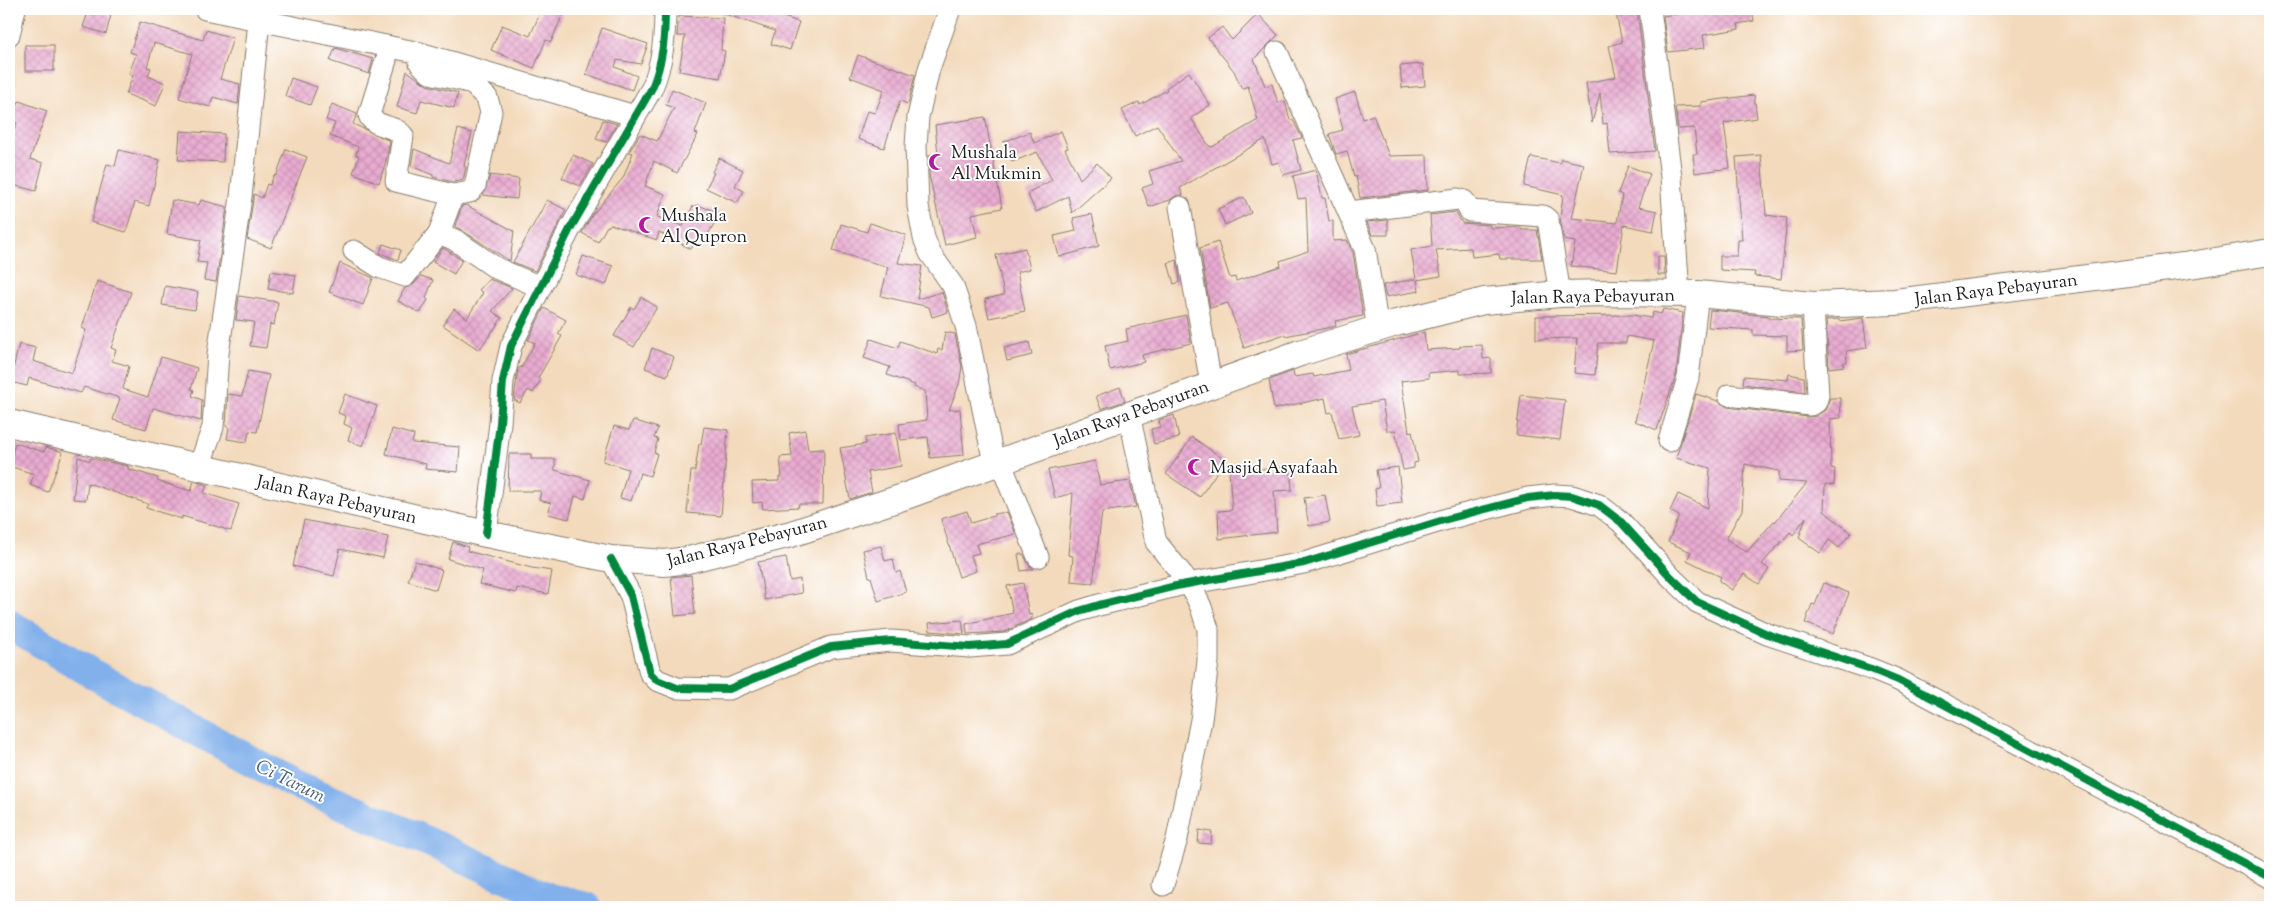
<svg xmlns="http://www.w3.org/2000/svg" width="2279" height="916" viewBox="0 0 2279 916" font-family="'Sorts Mill Goudy',serif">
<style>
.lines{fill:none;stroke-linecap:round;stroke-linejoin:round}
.river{stroke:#81b0eb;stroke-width:30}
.building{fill:url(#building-cross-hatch);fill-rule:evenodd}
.minor-casing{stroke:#887b6c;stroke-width:23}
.major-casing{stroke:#887b6c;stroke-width:28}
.minor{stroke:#fff;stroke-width:21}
.major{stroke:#fff;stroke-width:26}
.cycleway-casing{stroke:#fff;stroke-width:11}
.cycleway{stroke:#00873e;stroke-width:8}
.labels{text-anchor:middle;stroke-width:4;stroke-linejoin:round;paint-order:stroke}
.poi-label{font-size:18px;fill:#1c1c1c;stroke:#fff;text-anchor:start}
.street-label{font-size:18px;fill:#1c1c1c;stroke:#fff}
.water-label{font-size:19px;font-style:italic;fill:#495f79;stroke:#fff}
</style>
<defs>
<pattern id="building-cross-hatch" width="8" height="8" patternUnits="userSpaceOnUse" patternTransform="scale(1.25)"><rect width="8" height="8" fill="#e9abd0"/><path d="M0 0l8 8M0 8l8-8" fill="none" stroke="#c793b2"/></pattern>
</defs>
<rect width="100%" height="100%" fill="#fff"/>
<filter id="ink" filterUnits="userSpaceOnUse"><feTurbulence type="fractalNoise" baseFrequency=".02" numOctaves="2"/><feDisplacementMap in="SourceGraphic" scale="10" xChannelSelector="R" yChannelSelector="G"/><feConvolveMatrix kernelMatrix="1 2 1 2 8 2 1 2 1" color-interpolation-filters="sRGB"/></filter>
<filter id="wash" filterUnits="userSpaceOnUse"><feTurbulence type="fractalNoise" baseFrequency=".0096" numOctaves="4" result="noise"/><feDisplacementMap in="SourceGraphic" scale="20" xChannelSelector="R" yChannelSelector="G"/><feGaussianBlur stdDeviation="1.12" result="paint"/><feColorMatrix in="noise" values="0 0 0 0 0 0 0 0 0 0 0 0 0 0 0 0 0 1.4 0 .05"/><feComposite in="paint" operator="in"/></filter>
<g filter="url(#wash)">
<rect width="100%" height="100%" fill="#f3dabc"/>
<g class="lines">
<path class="river" d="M9 624 100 678 292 783 429 842 550 898 587 907"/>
</g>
<g id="blocks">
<g class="building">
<path d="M89 9 111 15 106 34 83 27Z"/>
<path d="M542 9H565L551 42 546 40 534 68 491 50 502 25 530 36Z"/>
<path d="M717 9H758L799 22 790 50 771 44 775 31 716 11Z"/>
<path d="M1615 9H1637L1655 151 1610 154 1607 123 1603 124 1600 93 1592 123 1586 83 1616 77 1609 46 1622 42Z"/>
<path d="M1705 9H1752L1754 21 1738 24 1739 29 1703 35 1705 48 1668 52 1663 16Z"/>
<path d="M1258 14 1278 35 1254 59 1265 86 1272 84 1278 103 1285 101 1290 120H1293L1302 138 1293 140 1301 170 1283 175 1279 162 1272 164 1265 139 1180 188 1183 195H1177L1170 200 1149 207 1142 188 1153 184 1149 171 1181 161 1157 125 1135 136 1122 110 1139 102 1140 105 1167 90 1166 88 1189 72 1210 105 1191 118 1209 146 1212 147 1258 120 1248 86 1242 89 1234 71 1208 38 1222 27 1232 40Z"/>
<path d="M679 16 723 18 721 50 725 51 720 78 679 71 685 36H677Z"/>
<path d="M140 22 203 40 206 30 233 38 220 79 240 84 238 104 213 97 210 107 179 98 192 54 154 43 147 67 151 68 148 76 165 83 156 106 126 94 133 75 129 74 136 54 130 52Z"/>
<path d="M602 28 648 44 641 64 617 60 615 67 637 76 632 90 586 74Z"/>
<rect x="25" y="45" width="29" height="26"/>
<path d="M335 48 373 59 369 74 330 61Z"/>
<path d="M858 55 915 75 908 104 900 101 884 148 858 139 867 111 875 113 884 90 850 77Z"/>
<path d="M1423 64 1425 86 1402 88 1400 66Z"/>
<path d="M407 71 427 85 458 93 454 108 421 100 417 113 397 107Z"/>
<path d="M291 78 317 87 310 105 285 96Z"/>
<path d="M672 89 706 103 695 133 698 134 677 173 654 161 645 186 665 194 657 217 683 226 693 206 696 207 697 205 720 213 706 238 699 234 691 249 659 232 657 240 610 224 608 227 607 226 598 242 582 233 593 214 623 178 633 153 629 152 640 134 657 141 674 108 666 105Z"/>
<path d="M1355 92 1363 119 1373 115 1389 156 1427 155 1428 190 1360 198 1356 176 1354 177 1347 151 1336 154 1329 134 1343 130 1335 99Z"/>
<path d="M1754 95 1757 118 1724 123 1730 168 1695 173 1693 154H1697L1694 128 1678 129 1675 107 1701 106V102Z"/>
<path d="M19 101 47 111 30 159 43 163 36 191 9 184V143L17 123 12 121Z"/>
<path d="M332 104 357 114 353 124 390 141 386 161 379 183 353 173 359 156 356 155 358 147 330 136 335 123 326 120Z"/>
<path d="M985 117 1002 208 972 214 977 237 945 245 929 175V155L938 154 935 125Z"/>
<path d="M603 120 617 124 606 142 596 139Z"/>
<path d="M458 129 472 133 464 166 466 167 463 180 453 182 433 177V175L411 166 414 149 449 163Z"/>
<path d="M180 131 224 134 223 162 178 160Z"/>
<path d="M1061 131 1068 148 1065 149 1080 179 1097 163 1111 178 1072 213 1068 196 1036 212 1027 193 1052 180 1037 152 1012 162 1003 142 1030 132 1034 143Z"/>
<path d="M286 149 307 157 271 248 247 239 254 194 262 198 267 184 270 185 274 175 276 176Z"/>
<path d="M119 150 160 160 149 206 135 202 126 232 91 222 107 164 115 166Z"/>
<path d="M573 155 593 164 580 186 562 178Z"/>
<path d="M1761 155 1766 215 1787 218 1781 279 1754 276 1755 272 1720 270V256H1737L1738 240H1742L1736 157Z"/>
<path d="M1531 157 1560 163 1561 159 1584 164 1572 218 1617 223 1622 195 1618 193 1628 166 1650 174 1638 207 1657 211 1653 231 1624 225 1617 271 1571 266 1575 242 1564 240 1560 218 1563 195 1524 186Z"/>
<path d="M719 158 743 170 735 186 744 191 737 203 706 188 714 173 712 172Z"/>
<path d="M1316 170 1322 198H1325L1329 221H1333V241L1347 240 1353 253 1363 316 1335 321 1336 326 1332 327 1285 336V334L1244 348 1228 303 1210 308 1200 248 1218 242 1230 278 1235 277 1236 281 1281 266 1280 261 1308 251 1306 198 1298 199 1293 176Z"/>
<path d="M490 175 519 179 517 199 483 195Z"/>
<path d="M1244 197 1251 213 1225 225 1218 209Z"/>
<path d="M172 200 199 205 201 200 227 207 216 282 204 280 207 263 197 262 201 240 167 234Z"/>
<path d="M547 200 566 210 535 271 513 262Z"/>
<path d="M466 205 514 231 510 261 455 226 462 206Z"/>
<path d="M1456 212 1462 223 1490 225V228L1521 227V230H1537L1542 259H1500L1499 254 1472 257 1471 248 1436 250 1441 276 1417 280 1419 291 1386 297 1383 285 1416 279 1411 250 1432 246 1430 215Z"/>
<path d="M1092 214 1099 246 1059 257 1054 236 1076 231 1073 218Z"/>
<path d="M1388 220V235H1372L1367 222Z"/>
<path d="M870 223 906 235 898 263 922 266 917 299 942 292 948 312 932 317 929 307 881 296 888 267 833 251 841 224 867 232Z"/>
<path d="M383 244 401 250 398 260 380 253Z"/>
<path d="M443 248 462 260 454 274 433 262Z"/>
<path d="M1025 248 1030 269 1017 272 1025 311 989 318 985 299 1004 295 996 255Z"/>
<path d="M583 256 613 266 606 285 576 275Z"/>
<path d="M1658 256H1664L1665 275H1658Z"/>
<path d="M1177 260 1180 282 1174 284 1168 263Z"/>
<path d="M340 263 373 278 363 305 329 292Z"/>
<path d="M271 271 296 275 293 293 268 289Z"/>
<path d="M421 276 433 280 426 298 428 300 420 313 398 301 405 288 414 284Z"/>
<path d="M489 279 512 288 492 311 502 318 479 350 443 325 454 309 467 318 483 293 479 290Z"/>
<path d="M97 281 131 292 111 348 116 350 112 361 129 366 123 389 148 397 161 357 197 368 191 389 194 390 192 396 202 400 201 421 153 408 146 429 113 420 120 398 84 387 81 393 29 378 27 386 10 382 19 344 36 348 33 361 72 373 86 330 82 328Z"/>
<path d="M165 286 198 292 195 310 162 305Z"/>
<path d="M239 296 278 302 274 325 270 324 266 348 250 346 254 322 236 320Z"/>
<path d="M641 297 657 307 634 347 614 336 631 307 634 309Z"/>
<path d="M544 308 566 320 558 334 562 336 538 378 541 380 533 393 528 390 520 403 514 400 518 369 520 367 521 368 535 343 528 340Z"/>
<path d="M1663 309 1683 313 1676 375 1657 430 1635 421 1654 341 1627 336 1626 343H1598L1595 375 1574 373 1577 338 1536 339V316L1632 315 1651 318 1653 312 1661 314Z"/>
<path d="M1710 310 1768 316V318L1801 319 1803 350 1787 351V336L1753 335V330L1708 327Z"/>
<path d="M1186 315 1191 343 1142 355 1144 362 1110 370 1105 346 1128 341 1126 329Z"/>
<path d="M1863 318 1867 348 1846 351 1847 362 1843 363 1844 366 1829 368 1826 320 1839 319V321Z"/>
<path d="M945 332 955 334 962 367 959 384 949 410 960 409 964 455 930 458 928 437 901 440 899 424 927 420 925 391 914 387 915 385 887 375 890 367 864 358 871 339 898 348 900 341 937 354 938 349 942 350Z"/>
<path d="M1424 332 1426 350 1460 348V346L1482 345 1483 359 1491 358V373L1460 374V370L1428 373 1429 378 1401 381 1409 432 1412 431 1418 462 1414 463V468L1403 470 1395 430 1387 431 1382 401 1352 406 1359 435 1339 439 1332 412 1328 413 1325 398 1274 409 1269 380 1293 371 1294 377 1313 374 1314 377 1349 370 1346 354Z"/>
<path d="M1029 342 1032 355 1007 361 1004 348Z"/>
<path d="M652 348 674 357 667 376 645 368Z"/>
<path d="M248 371 269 375 257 432 249 431 247 442 227 439 229 427 226 426 228 394 242 396Z"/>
<path d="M1789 374 1804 377 1805 392 1743 384 1744 376 1788 380Z"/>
<path d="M1120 387 1125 401 1101 409 1096 396Z"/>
<path d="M345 394 377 406 363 446 348 440 352 428 344 424 346 416 338 413Z"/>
<path d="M1696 394 1718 401 1727 407 1808 417 1816 416 1825 410 1830 398H1840L1841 418 1830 419 1831 468 1835 469 1834 485 1825 484 1824 511 1851 533 1839 548 1829 540 1820 553 1799 538 1806 517 1793 535 1790 532 1762 564 1769 569 1759 584 1744 574 1732 590 1719 581 1721 577 1687 560 1691 552 1668 542 1679 516 1670 511 1678 494 1708 508 1710 468 1676 458ZM1745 464 1779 471V481L1807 483 1775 522 1774 521 1747 552 1726 539 1742 510Z"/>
<path d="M1521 395 1565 400 1560 440 1516 435Z"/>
<path d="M1174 415 1179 438 1154 444 1151 429 1160 427 1159 420Z"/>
<path d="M633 420 658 428 654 438 658 439 654 452 657 454 650 476 640 473 631 501 620 498 628 469 603 461 614 426 629 430Z"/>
<path d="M704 427 728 430 721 516 687 513 691 471H695L699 444H701Z"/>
<path d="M392 429 414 435 412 443 460 447 458 472 425 469 426 464 386 454Z"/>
<path d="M805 430 808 450 824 449 823 504H798L799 507 763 509 762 502 753 503 752 482 779 481V477H782L780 457 792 456 789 433Z"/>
<path d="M896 433 901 466 868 472 872 492 850 499 840 448 866 444 865 438Z"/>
<path d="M1192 437 1225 460 1200 497 1166 474Z"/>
<path d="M15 443 44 452 46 447 63 452 48 492 30 485 34 474 9 466Z"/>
<path d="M509 454H531V459H555V470L590 480 585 499 575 496 569 519 548 514 551 503 539 500 541 491H508Z"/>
<path d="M78 457 90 461 91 458 128 466V469L158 478 157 481 191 491 194 481 207 485 204 493 239 504 231 531 182 516V519L146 508 148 504 88 483 86 500 73 499Z"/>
<path d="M1095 461 1100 485 1130 481 1136 507 1102 512 1093 583 1071 581 1073 556 1068 555 1073 493 1055 498 1048 470Z"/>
<path d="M1290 467 1292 490 1274 491 1277 532 1219 539 1218 511 1232 510 1229 471Z"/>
<path d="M1398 467 1402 503 1377 506 1375 489 1379 488 1376 470Z"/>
<path d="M1325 495 1330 522 1309 526 1304 498Z"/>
<path d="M967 511 971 523 994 516V514L1007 512 1016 534 976 544 979 553 971 555 976 571 959 577 941 519Z"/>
<path d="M304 520 388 537 383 558 340 549 334 576 293 566Z"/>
<path d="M453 542 468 547 467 551 532 568 552 571 548 594 517 588 516 593 479 584 483 570 448 559Z"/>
<path d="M881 546 885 561 893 559 896 573 900 571 906 592 878 601 871 577H869L863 550Z"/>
<path d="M1018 554H1023L1030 566 1034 569 1021 571Z"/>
<path d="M786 557 790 581 800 579 802 593 765 600 758 562Z"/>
<path d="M415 561 442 570 436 590 408 581Z"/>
<path d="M691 575 695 614 675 616 671 577Z"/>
<path d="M1023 583 1029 615 1032 614V619L1004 632 967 634 966 624 1013 613 1007 586Z"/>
<path d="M1824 583 1849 593 1833 634 1805 623 1812 604 1815 605Z"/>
<path d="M962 620 964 634 930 631 929 623Z"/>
<path d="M1199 830 1212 832 1211 844 1198 843Z"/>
</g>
</g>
</g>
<g filter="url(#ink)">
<use href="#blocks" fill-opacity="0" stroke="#887b6c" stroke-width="1"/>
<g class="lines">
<g class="minor-casing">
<g id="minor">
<path d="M205 9 420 53 635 116"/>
<path d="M950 9 929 69 918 117 916 146 918 206 924 238 930 253 953 286 966 326 994 463"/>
<path d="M1650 9 1671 177 1679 294"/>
<path d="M9 35 15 9"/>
<path d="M1277 52 1365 249 1378 329"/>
<path d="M420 53V63L430 73 465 81 474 85 487 98 491 112 475 186 470 192 453 195 439 233"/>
<path d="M386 60 369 115C374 128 395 124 403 136L396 181 453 195"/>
<path d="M1180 207 1211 384"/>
<path d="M1349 212 1458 199 1464 201 1470 211 1543 216 1548 220 1560 294"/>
<path d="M354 251 379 267 405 276 439 233 455 240 496 268 540 287"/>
<path d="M1729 395 1810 405 1816 402 1818 395 1813 305"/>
<path d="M1129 414 1156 542 1190 584 1201 607 1208 629V661L1201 720 1177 839 1163 885"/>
<path d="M1669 441 1688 378 1698 294"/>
<path d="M1000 461 1038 557"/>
<path d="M199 467 213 427 218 354 241 197 259 21"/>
<path d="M486 534 500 423 503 381 511 346 570 229 652 88C663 61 665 37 665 9"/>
<path d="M611 559 631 596 650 673 657 680 677 688 729 689 831 647 891 641 970 647 1007 644 1079 611 1099 605 1176 586 1304 563 1447 519 1528 498 1555 495 1572 496 1599 505 1621 522 1671 577 1697 602 1767 634 1871 669 1898 680 2270 877"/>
</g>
</g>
<g class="major-casing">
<path id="major" d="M9 423 486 534 611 559 664 563 688 560 791 534 903 497 1300 353 1396 323 1484 301 1560 294 1609 293 1698 294 1813 305 1895 302 2184 266 2270 252"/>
</g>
<use href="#minor" class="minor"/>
<use href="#major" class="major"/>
<g class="cycleway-casing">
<g id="cycleway">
<path d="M486 534 500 423 503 381 511 346 570 229 652 88C663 61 665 37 665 9"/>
<path d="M611 559 631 596 650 673 657 680 677 688 729 689 831 647 891 641 970 647 1007 644 1079 611 1099 605 1176 586 1304 563 1447 519 1528 498 1555 495 1572 496 1599 505 1621 522 1671 577 1697 602 1767 634 1871 669 1898 680 2270 877"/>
</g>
</g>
<use href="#cycleway" class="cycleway"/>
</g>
</g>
<defs>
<g id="mosque-bare" transform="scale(1.35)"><path d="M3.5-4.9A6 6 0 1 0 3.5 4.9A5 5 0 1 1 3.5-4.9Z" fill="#b5179e" stroke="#fff" stroke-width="2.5" paint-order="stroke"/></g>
</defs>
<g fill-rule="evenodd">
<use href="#mosque-bare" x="937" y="162"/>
<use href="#mosque-bare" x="647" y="225"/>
<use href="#mosque-bare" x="1196" y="467"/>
</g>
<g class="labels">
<g class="poi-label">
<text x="951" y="158">Mushala<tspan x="951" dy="21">Al Mukmin</tspan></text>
<text x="661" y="221">Mushala<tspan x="661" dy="21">Al Qupron</tspan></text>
<text x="1210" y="473">Masjid Asyafaah</text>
</g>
<g class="street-label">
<text transform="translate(1996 289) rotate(-7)" y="6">Jalan Raya Pebayuran</text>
<text transform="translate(1593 296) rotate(-1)" y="6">Jalan Raya Pebayuran</text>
<text transform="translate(1131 413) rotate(-20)" y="6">Jalan Raya Pebayuran</text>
<text transform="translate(337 499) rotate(13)" y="6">Jalan Raya Pebayuran</text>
<text transform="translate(747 541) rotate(-14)" y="6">Jalan Raya Pebayuran</text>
</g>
<g class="water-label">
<text transform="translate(291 780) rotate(26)" y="7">Ci Tarum</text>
</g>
</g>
<rect width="2279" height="916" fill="none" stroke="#fff" stroke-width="30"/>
</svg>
